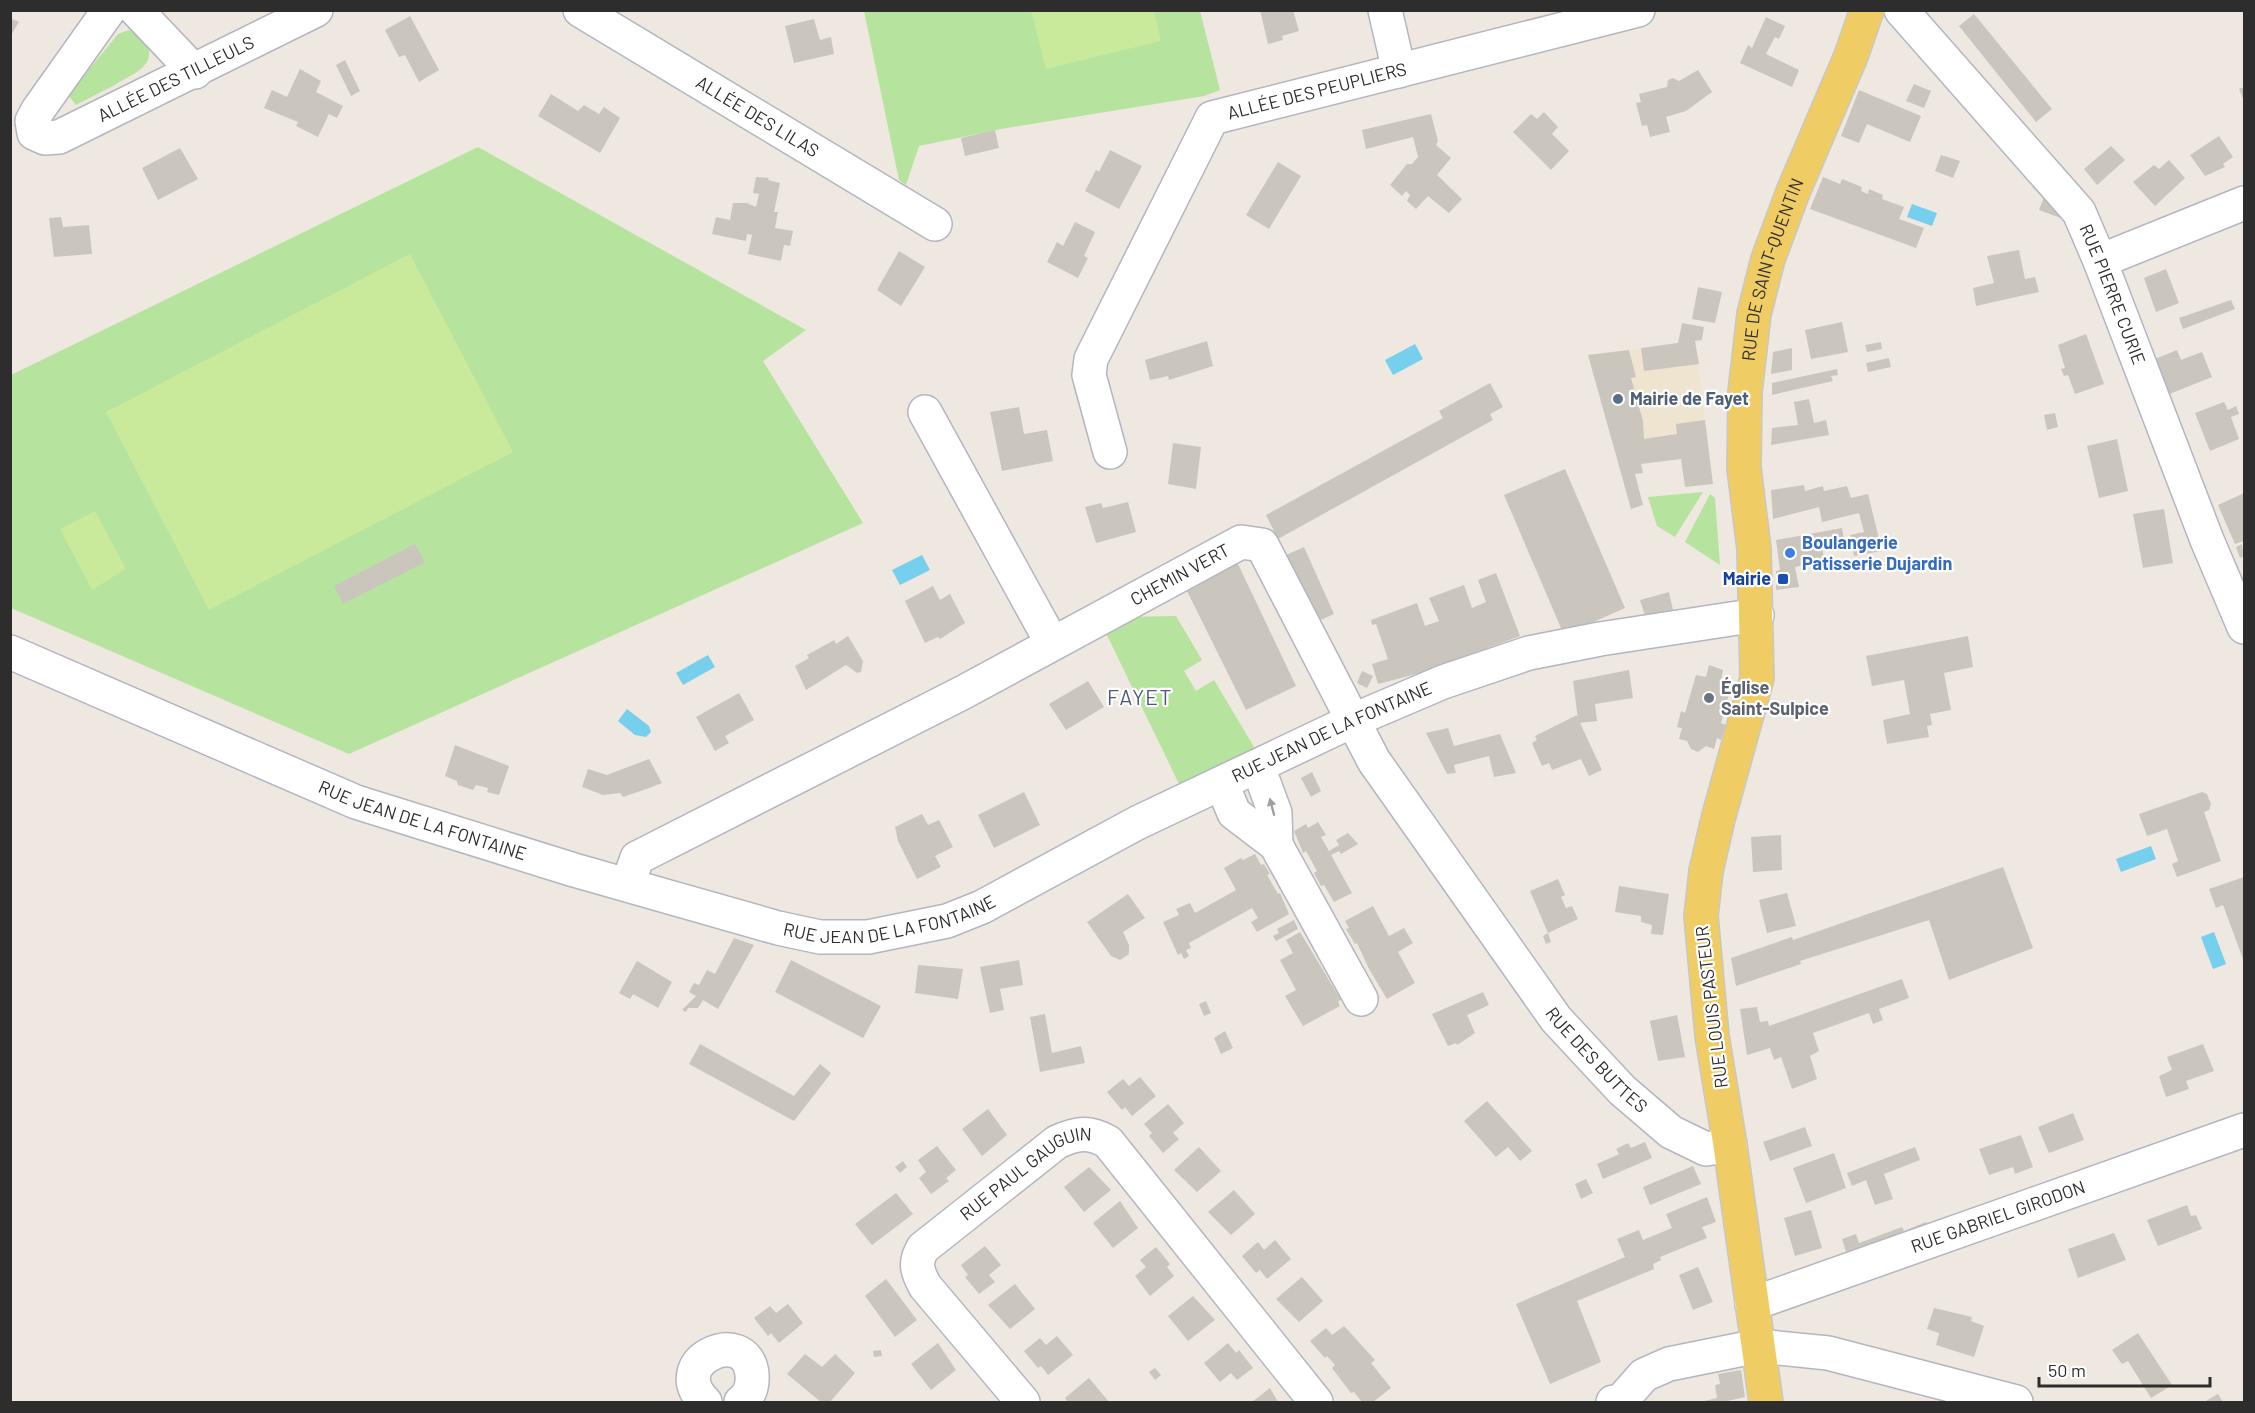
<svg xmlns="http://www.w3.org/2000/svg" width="2255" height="1413" viewBox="0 0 2255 1413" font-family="Barlow,sans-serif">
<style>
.education{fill:#efe4d0}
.green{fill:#b6e39e}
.pitch{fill:#c9ea9a}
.water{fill:#76cfed}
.building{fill:#cac6be}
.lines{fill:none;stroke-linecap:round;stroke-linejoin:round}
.minor-casing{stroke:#b3b6c0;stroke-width:36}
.major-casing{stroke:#c8c8c8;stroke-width:36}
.minor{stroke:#fff;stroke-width:33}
.major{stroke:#efcd64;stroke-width:33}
.oneway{fill:#a0a0a0}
.service-dot{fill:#5c6f8a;stroke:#fff;stroke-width:2}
.shop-dot{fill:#3f7fe0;stroke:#fff;stroke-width:2}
.transit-dot{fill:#1a4fb4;stroke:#fff;stroke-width:2}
.worship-dot{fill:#6b7280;stroke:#fff;stroke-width:2}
.labels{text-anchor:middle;stroke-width:4.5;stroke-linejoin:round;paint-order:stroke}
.street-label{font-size:18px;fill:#2d2d2d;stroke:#fff}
.service-label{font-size:18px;font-weight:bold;fill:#4e5e75;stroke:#fff;text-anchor:start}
.shop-label{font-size:18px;font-weight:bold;fill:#366cbe;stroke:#fff;text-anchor:start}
.transit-label{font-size:18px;font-weight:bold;fill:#164399;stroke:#fff;text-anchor:end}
.worship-label{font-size:18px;font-weight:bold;fill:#5b616d;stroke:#fff;text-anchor:start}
.quarter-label{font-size:21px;letter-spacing:1.5px;fill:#4d567d;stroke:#fff}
</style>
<rect width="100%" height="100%" fill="#eee8e0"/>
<path class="education" d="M1695 341 1705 420 1677 434 1614 447 1588 355Z"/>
<g class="green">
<path d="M864 11H1200L1220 90 1204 96 1001 129 919 146 906 185 899 180Z"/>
<path d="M129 30C143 36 158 52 143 67 134 76 91 97 76 105L68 95 118 34Z"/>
<path d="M478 147 806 330 763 361 863 523 349 754 11 608V375Z"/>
<path d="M1703 492 1675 537 1657 526 1648 497Z"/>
<path d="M1710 494 1715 498 1720 565 1685 542Z"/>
<path d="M1176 616 1202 660 1184 671 1196 691 1214 680 1257 752 1181 788 1104 629 1124 617Z"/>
</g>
<g class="pitch">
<path d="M1031 11H1154L1161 41 1046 69Z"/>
<path d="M410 254 513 452 209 610 106 412Z"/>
<path d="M95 511 126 569 92 590 60 529Z"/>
</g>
<g class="water">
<path d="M1912 204 1937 213 1932 226 1907 217Z"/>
<path d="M1415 344 1423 359 1393 375 1385 360Z"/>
<path d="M922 555 930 570 900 585 892 570Z"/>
<path d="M708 655 715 667 683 685 676 673Z"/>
<path d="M627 709 649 726 651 732 646 737 635 735 618 721Z"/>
<path d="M2151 846 2156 859 2121 872 2116 859Z"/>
<path d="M2214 932 2226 964 2213 969 2201 937Z"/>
</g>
<g class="building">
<path d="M1260 10H1293L1299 31 1282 36 1283 40 1268 44Z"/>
<path d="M1974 14 2052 109 2036 122 1959 26Z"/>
<path d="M410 16 439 70 419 82 405 55 399 57 385 30Z"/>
<path d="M1766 17 1785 26 1779 39 1775 37 1766 54 1799 70 1792 87 1740 63 1748 45 1752 48Z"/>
<path d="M10 18 19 22 10 37Z"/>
<path d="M814 19 820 40 831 37 834 54 794 63 785 26Z"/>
<path d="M345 60 360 91 351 96 336 65Z"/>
<path d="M300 69 321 81 316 92 343 106 337 118 329 114 318 137 296 126 298 122 264 108 272 90 287 97Z"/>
<path d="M1698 70 1712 92 1686 111 1666 117 1670 132 1650 137 1647 125 1642 126 1636 103 1641 102 1639 94 1667 87 1668 80 1673 78 1679 81Z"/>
<path d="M1914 84 1931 91 1924 108 1906 101Z"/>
<path d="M2244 87V101L2239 89Z"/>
<path d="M1859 90 1921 116 1910 142 1867 124 1859 143 1841 136Z"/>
<path d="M551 94 578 111 584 105 599 114 604 107 620 118 600 153 538 116Z"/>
<path d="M1544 112 1558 127 1552 134 1569 151 1551 170 1513 132 1531 114 1537 119Z"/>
<path d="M1431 114 1438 141 1436 145 1451 158 1437 175 1462 199 1449 213 1428 196 1416 209 1407 201 1410 195 1406 191 1402 196 1390 185 1407 164H1412L1418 157 1413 137 1366 149 1362 130Z"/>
<path d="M995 130 999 148 965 156 961 138Z"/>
<path d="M2219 136 2233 157 2223 164 2225 167 2205 176 2190 155Z"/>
<path d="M2111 146 2125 160 2097 185 2084 169Z"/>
<path d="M180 148 198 179 158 200 142 168Z"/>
<path d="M1110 150 1142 166 1119 209 1085 191 1096 170 1099 172Z"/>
<path d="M1941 155 1960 161 1953 178 1935 171Z"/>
<path d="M2169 160 2185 178 2155 206 2133 182 2154 165 2159 169Z"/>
<path d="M1278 162 1301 176 1269 229 1246 215Z"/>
<path d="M756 177 769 178 768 180 780 183 774 212H778L775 228 793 231 790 246 784 245 781 261 748 254 752 235 747 234 746 241 712 234 716 217 730 220 733 203H747L756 207 759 194 753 193Z"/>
<path d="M1823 177 1840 184 1842 179 1862 187 1861 191 1868 194 1869 189 1883 195 1882 199 1904 207 1899 219 1924 228 1916 248 1810 209Z"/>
<path d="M2046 192 2074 223 2039 210Z"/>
<path d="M61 217 63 227 89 225 92 254 54 257 49 218Z"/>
<path d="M1075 222 1095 232 1084 256 1088 258 1078 278 1047 262 1057 242 1063 246Z"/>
<path d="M2019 250 2025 279 2035 277 2039 292 1976 306 1973 288 1994 283 1987 256Z"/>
<path d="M899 251 925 267 901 306 877 290Z"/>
<path d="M2166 269 2179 303 2156 312 2144 278Z"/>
<path d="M1698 287 1722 292 1715 323 1692 319Z"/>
<path d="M2231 300 2235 309 2183 329 2179 318Z"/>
<path d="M1842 322 1848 352 1811 359 1805 330Z"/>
<path d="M1682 323 1704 327 1702 340 1695 341 1699 364 1644 371 1641 348 1678 343Z"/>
<path d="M2086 334 2104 384 2075 394 2068 375 2064 376 2061 369 2065 368 2058 345Z"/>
<path d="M1207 341 1213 366 1169 380 1168 376 1150 380 1145 360Z"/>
<path d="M1881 342 1882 349 1867 352 1865 345Z"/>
<path d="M1792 348V370L1771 374 1773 352Z"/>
<path d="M1629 350 1636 377 1631 378 1643 421 1644 439 1677 434 1676 424 1705 420 1713 484 1685 487 1681 459 1641 464 1643 473 1635 474 1643 505 1631 509 1588 355Z"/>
<path d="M2177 350 2181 360 2202 352 2212 377 2167 395 2155 359Z"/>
<path d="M1889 358 1891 367 1868 372 1866 363Z"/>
<path d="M1837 369 1838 375 1831 376 1833 381 1772 395V383Z"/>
<path d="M1490 383 1503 407 1490 414 1493 420 1278 539 1266 515 1443 418 1439 411Z"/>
<path d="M1809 399 1814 423 1826 420 1829 435 1771 445 1772 428 1798 425 1794 402Z"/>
<path d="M2224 402 2228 410 2236 406 2239 414 2231 417 2239 439 2210 451 2195 413Z"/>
<path d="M1019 407 1024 434 1047 430 1053 461 1002 471 990 412Z"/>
<path d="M2055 413 2058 427 2047 430 2044 415Z"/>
<path d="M2117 439 2128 491 2099 498 2087 446Z"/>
<path d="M1173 443 1201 447 1196 489 1168 484Z"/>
<path d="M1565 469 1625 608 1564 635 1504 495Z"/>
<path d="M1804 485 1805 491 1823 486 1824 491 1847 486 1851 498 1868 494 1882 551 1854 556 1850 535 1864 532 1859 513 1822 522 1819 507 1773 519 1771 490Z"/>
<path d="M2244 493V541L2235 544 2218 505Z"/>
<path d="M1128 502 1136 532 1096 543 1085 507 1101 503 1103 508Z"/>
<path d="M2164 509 2173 563 2143 568 2133 514Z"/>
<path d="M1842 528 1845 545 1822 549 1825 561 1795 567 1799 587 1776 590V571L1780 570 1776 540Z"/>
<path d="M415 544 425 562 343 604 334 586Z"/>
<path d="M2242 544 2244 556 2240 558 2236 547Z"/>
<path d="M1304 547 1334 614 1316 622 1286 555Z"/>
<path d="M1237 562 1296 686 1246 710 1187 591Z"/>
<path d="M1496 573 1520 636 1420 673 1378 684 1372 664 1388 659 1376 624 1372 625 1371 620 1417 603 1425 626 1439 621 1429 598 1464 585 1472 608 1486 602 1478 580Z"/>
<path d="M933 586 940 600 950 594 965 623 940 639 938 637 925 643 905 601Z"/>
<path d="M1669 592 1673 610 1645 616 1640 600Z"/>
<path d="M848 636 863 661 861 672 857 673 846 665 806 690 795 666 809 658 807 655 834 640 836 644Z"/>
<path d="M1968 636 1973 667 1944 673 1951 710 1930 714 1932 725 1927 726 1929 737 1887 744 1883 720 1910 714 1904 680 1872 686 1866 656Z"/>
<path d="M1709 665 1723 670 1721 681 1732 684 1721 723 1726 725 1721 740 1717 738 1714 749 1706 746 1698 752 1691 749 1687 741 1679 739 1682 728 1677 727 1681 711 1685 713 1696 675 1706 677Z"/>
<path d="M1629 670 1633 698 1595 704 1597 721 1580 723 1602 770 1589 776 1581 759 1552 770 1549 763 1542 766 1532 743 1537 740 1535 736 1577 715 1578 719 1573 681Z"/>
<path d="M1362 671 1373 676 1367 688 1357 683Z"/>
<path d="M1088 681 1104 707 1066 730 1049 704Z"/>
<path d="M739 693 754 720 725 736 729 743 715 751 696 717Z"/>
<path d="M1448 728 1454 746 1500 734 1516 773 1494 777 1489 756 1454 765 1456 773 1447 774 1426 733Z"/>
<path d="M455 745 509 766 499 795 487 792 488 788 476 785 473 790 458 785 457 781 445 776Z"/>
<path d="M649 759 662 783 649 788 623 797 620 793 603 795 582 787 588 769 607 775Z"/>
<path d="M1312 772 1321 791 1311 797 1301 778Z"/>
<path d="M1024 792 1040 825 994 848 978 815Z"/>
<path d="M2202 792 2207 794 2211 804 2209 810 2204 812 2221 861 2177 877 2172 864 2178 861 2167 829 2147 836 2139 814Z"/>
<path d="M922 814 928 825 939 820 953 847 935 856 941 867 917 879 898 841 895 827Z"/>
<path d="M1318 822 1326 835 1321 837 1329 851 1339 845 1336 840 1348 833 1358 844 1341 854 1339 851 1331 855 1352 893 1334 902 1324 885 1321 886 1314 873 1317 871 1306 851 1303 853 1294 831 1306 824 1308 828Z"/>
<path d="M1781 835 1782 870 1753 872 1751 837Z"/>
<path d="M1255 854 1261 865 1264 864 1270 874 1267 875 1278 894 1280 893 1289 914 1257 932 1251 922 1258 918 1252 908 1189 943 1191 948 1186 950 1189 956 1184 959 1181 953 1178 955 1163 922 1179 915 1176 909 1190 903 1195 913 1236 890 1224 868 1241 858 1243 860Z"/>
<path d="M2003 867 2033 948 1949 980 1929 920 1800 961 1801 964 1736 986 1731 958 1792 937 1793 940Z"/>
<path d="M2244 877V962L2223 905 2216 908 2209 889Z"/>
<path d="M1558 879 1565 895 1561 897 1566 908 1572 906 1578 919 1548 933 1530 891Z"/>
<path d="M1619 886 1669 894 1663 935 1651 934 1652 925 1641 922V916L1615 912Z"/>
<path d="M1787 893 1796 926 1767 933 1759 900Z"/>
<path d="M1128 894 1145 918 1123 932 1129 945V954L1120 960 1111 956 1087 922Z"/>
<path d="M1373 906 1389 936 1404 928 1413 943 1398 952 1415 983 1387 999 1369 969 1357 943 1355 944 1346 929 1349 928 1345 921Z"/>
<path d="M1294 920 1298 929 1276 941 1273 936 1279 933 1277 929Z"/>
<path d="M1300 932 1341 1000 1338 1001 1340 1006 1303 1026 1285 996 1296 990 1280 960 1293 953 1286 940Z"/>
<path d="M1548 933 1551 942 1546 944 1543 936Z"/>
<path d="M734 938 754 945 718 1009 703 1000 698 1008H688L686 1012 682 1010 696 996 689 992 694 983 699 985 707 970 715 974Z"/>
<path d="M791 960 881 1006 863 1038 775 992Z"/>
<path d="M1019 960 1023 985 1000 989 1004 1010 990 1013 980 967Z"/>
<path d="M637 961 672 982 658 1008 633 994 630 999 619 993Z"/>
<path d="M918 965 963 969 958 999 915 993Z"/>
<path d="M1902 979 1909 998 1879 1009 1883 1020 1873 1024 1869 1013 1813 1033 1819 1051 1810 1056 1817 1079 1792 1089 1781 1057 1774 1060 1770 1048 1747 1055 1740 1009 1757 1007 1760 1022 1768 1021 1769 1026Z"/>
<path d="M1483 992 1489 1005 1467 1015 1475 1033 1457 1045 1456 1043 1448 1046 1432 1014Z"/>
<path d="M1206 1001 1211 1013 1204 1016 1199 1004Z"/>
<path d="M1045 1014 1052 1053 1081 1046 1085 1063 1040 1072 1030 1017Z"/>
<path d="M1677 1015 1685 1057 1658 1061 1650 1021Z"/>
<path d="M1225 1031 1233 1048 1221 1054 1214 1038Z"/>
<path d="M700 1044 794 1096 820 1064 831 1073 794 1121 689 1064Z"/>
<path d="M2203 1044 2214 1071 2186 1081 2189 1089 2166 1097 2159 1076 2172 1070 2167 1057Z"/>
<path d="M1140 1077 1156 1096 1132 1116 1125 1107 1122 1110 1107 1092 1123 1079 1129 1086Z"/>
<path d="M1487 1101 1532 1151 1520 1161 1508 1147 1496 1157 1464 1121Z"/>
<path d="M1168 1104 1184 1123 1173 1133 1179 1139 1163 1153 1149 1136 1152 1133 1144 1124Z"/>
<path d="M988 1109 1007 1135 982 1156 962 1129Z"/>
<path d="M2073 1113 2084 1140 2049 1153 2038 1127Z"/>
<path d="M1805 1127 1812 1146 1770 1161 1763 1142Z"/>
<path d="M2021 1135 2033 1167 2015 1174 2013 1167 1989 1175 1979 1149Z"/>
<path d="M1645 1142 1652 1158 1603 1179 1597 1164 1619 1154 1616 1149 1628 1143 1631 1148Z"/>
<path d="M937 1146 956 1170 946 1178 949 1181 931 1194 919 1178 926 1172 918 1160Z"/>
<path d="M1199 1147 1221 1171 1197 1192 1174 1170Z"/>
<path d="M1915 1147 1920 1160 1884 1174 1893 1199 1875 1205 1866 1180 1852 1186 1847 1173Z"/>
<path d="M1834 1153 1846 1188 1806 1203 1793 1168Z"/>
<path d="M903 1161 907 1167 900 1173 895 1167Z"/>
<path d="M1693 1166 1701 1184 1650 1205 1643 1187Z"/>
<path d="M1089 1167 1111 1190 1084 1212 1064 1187Z"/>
<path d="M1586 1179 1593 1193 1581 1199 1575 1184Z"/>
<path d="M1234 1190 1255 1214 1231 1235 1208 1212Z"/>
<path d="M896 1193 913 1214 872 1245 855 1224Z"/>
<path d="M1707 1197 1716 1222 1702 1227 1707 1238 1660 1257 1661 1260 1653 1264 1654 1269 1577 1301 1601 1362 1550 1384 1516 1304 1625 1257 1617 1239 1639 1230 1643 1240 1672 1228 1666 1214Z"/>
<path d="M1120 1201 1138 1228 1113 1248 1093 1223Z"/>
<path d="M2187 1205 2191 1216 2196 1215 2202 1229 2158 1246 2147 1220Z"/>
<path d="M1811 1210 1822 1248 1795 1256 1784 1218Z"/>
<path d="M1926 1222 1928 1229 1848 1258 1842 1239 1856 1234 1859 1243 1902 1227 1904 1231Z"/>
<path d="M2114 1233 2126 1260 2078 1278 2068 1249Z"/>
<path d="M1275 1240 1291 1259 1267 1279 1260 1270 1256 1273 1242 1256 1258 1242 1264 1250Z"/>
<path d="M985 1246 1001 1265 989 1275 995 1282 979 1294 965 1277 968 1275 961 1265Z"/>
<path d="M1156 1247 1170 1264 1167 1267 1174 1276 1150 1296 1135 1276 1146 1267 1140 1260Z"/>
<path d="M1698 1267 1713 1302 1693 1310 1679 1275Z"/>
<path d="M1302 1277 1323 1301 1299 1322 1276 1299Z"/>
<path d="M886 1279 917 1320 895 1337 865 1296Z"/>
<path d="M1015 1284 1035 1309 1010 1329 988 1305Z"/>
<path d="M1193 1296 1215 1320 1188 1341 1168 1316Z"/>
<path d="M788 1304 803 1323 779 1343 771 1333 768 1336 754 1318 770 1306 776 1313Z"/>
<path d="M1934 1308 1972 1317 1971 1321 1984 1326 1974 1357 1936 1345 1939 1333 1927 1329Z"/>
<path d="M1344 1326 1375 1360 1371 1363 1391 1388 1373 1402H1362L1354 1392 1351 1393 1332 1368 1335 1365 1327 1356 1325 1358 1310 1341 1326 1328 1332 1335Z"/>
<path d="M2138 1333 2172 1385 2151 1398 2128 1361 2122 1364 2112 1350Z"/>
<path d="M1057 1336 1073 1355 1048 1375 1041 1366 1038 1368 1024 1351 1040 1338 1046 1345Z"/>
<path d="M938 1343 956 1370 931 1390 911 1364Z"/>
<path d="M1228 1343 1236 1353 1239 1350 1253 1368 1237 1380 1231 1373 1220 1382 1204 1363Z"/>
<path d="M881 1350 882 1356 874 1357 873 1351Z"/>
<path d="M805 1354 822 1367 835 1354 855 1373 830 1402H821L787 1374Z"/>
<path d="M1155 1368 1161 1375 1155 1380 1149 1372Z"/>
<path d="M1741 1370 1745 1397 1723 1402H1700L1717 1398 1715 1385 1720 1384 1718 1374Z"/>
<path d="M1089 1378 1109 1402H1068L1065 1398Z"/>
<path d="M1270 1388 1278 1402H1252Z"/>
<path d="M2218 1394 2223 1402H2204Z"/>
</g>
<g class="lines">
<g class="minor-casing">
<g id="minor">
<path id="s1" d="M109 10 38 110 32 121 34 133 45 138 59 137 316 10"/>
<path d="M136 10 195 72"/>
<path id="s2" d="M580 10 935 224"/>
<path d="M1385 10 1399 71"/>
<path id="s3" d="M1901 10 2079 212 2100 261 2207 540 2244 627"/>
<path d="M2100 261 2244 203"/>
<path d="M925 412 1052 643"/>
<path id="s4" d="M1110 452 1089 375 1091 359 1212 118 1638 10"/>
<path id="s5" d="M10 652 356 802 574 870 778 928 820 937H868L947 921 982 907 1137 823 1354 720 1443 682 1529 653 1600 639 1757 615"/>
<path d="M1222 784 1234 813 1276 845 1275 813 1258 767"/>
<path d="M1276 845 1361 999"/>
<path id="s6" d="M628 884 637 858 962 693 1241 542 1262 545 1374 761 1556 1019 1622 1090 1671 1132 1706 1149 1730 1145"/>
<path id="s7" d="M1752 1304 2244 1130"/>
<path d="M705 1402C663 1361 747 1324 752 1374 753 1386 750 1395 741 1402"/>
<path id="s8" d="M1023 1402 925 1286C917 1271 914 1263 923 1248L1057 1142C1077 1133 1089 1131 1108 1142L1316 1402"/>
<path d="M1613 1402 1621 1401 1644 1375 1669 1364 1758 1346 1828 1353 2016 1402"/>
</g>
</g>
<g class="major-casing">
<g id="major">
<path id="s9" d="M1766 1402 1730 1145 1712 1036 1701 916 1706 871 1718 819 1757 678 1754 549 1744 468 1745 392 1754 314 1768 259 1793 192 1851 56 1867 10"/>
</g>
</g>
<use href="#minor" class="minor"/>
<use href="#major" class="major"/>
</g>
<defs><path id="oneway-solid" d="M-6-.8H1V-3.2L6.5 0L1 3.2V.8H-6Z" transform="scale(1.5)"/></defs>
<use class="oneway" href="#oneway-solid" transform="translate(1272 807) rotate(-105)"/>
<circle class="service-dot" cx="1618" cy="399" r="6"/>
<circle class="shop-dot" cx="1790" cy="553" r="6"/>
<rect class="transit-dot" x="1777" y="573" width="12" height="12" rx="3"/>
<circle class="worship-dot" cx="1709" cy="698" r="6"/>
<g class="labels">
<g class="street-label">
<text dy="6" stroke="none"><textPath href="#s1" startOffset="304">ALLÉE DES TILLEULS</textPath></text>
<text dy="6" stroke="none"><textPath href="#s4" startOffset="474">ALLÉE DES PEUPLIERS</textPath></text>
<text dy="6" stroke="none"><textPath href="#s2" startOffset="207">ALLÉE DES LILAS</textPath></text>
<text dy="6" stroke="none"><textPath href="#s9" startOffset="1148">RUE DE SAINT-QUENTIN</textPath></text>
<text dy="6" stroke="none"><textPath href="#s3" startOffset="358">RUE PIERRE CURIE</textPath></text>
<text dy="6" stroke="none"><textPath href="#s6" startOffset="640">CHEMIN VERT</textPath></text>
<text dy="6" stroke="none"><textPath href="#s5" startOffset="1418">RUE JEAN DE LA FONTAINE</textPath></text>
<text dy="6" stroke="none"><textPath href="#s5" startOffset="446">RUE JEAN DE LA FONTAINE</textPath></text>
<text dy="6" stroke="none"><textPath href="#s5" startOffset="932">RUE JEAN DE LA FONTAINE</textPath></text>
<text transform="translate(1712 1007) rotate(-97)" y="6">RUE LOUIS PASTEUR</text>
<text dy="6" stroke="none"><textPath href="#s6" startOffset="1347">RUE DES BUTTES</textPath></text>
<text dy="6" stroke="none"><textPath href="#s8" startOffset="321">RUE PAUL GAUGUIN</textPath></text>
<text dy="6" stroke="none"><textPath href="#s7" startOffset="261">RUE GABRIEL GIRODON</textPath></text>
</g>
<g class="service-label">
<text x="1630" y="405">Mairie de Fayet</text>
</g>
<g class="shop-label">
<text x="1802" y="549">Boulangerie<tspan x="1802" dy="21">Patisserie Dujardin</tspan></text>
</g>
<g class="transit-label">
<text x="1771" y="585">Mairie</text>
</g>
<g class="worship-label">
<text x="1721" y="694">Église<tspan x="1721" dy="21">Saint-Sulpice</tspan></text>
</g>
<g class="quarter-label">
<text x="1140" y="705">FAYET</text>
</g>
</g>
<rect width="2255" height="1413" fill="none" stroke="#2d2d2d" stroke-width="24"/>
<path d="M2039 1377v9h171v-9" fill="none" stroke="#2d2d2d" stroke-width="3"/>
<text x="2048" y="1377" font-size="18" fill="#2d2d2d" stroke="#ffffff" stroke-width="4.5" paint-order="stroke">50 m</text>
</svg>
